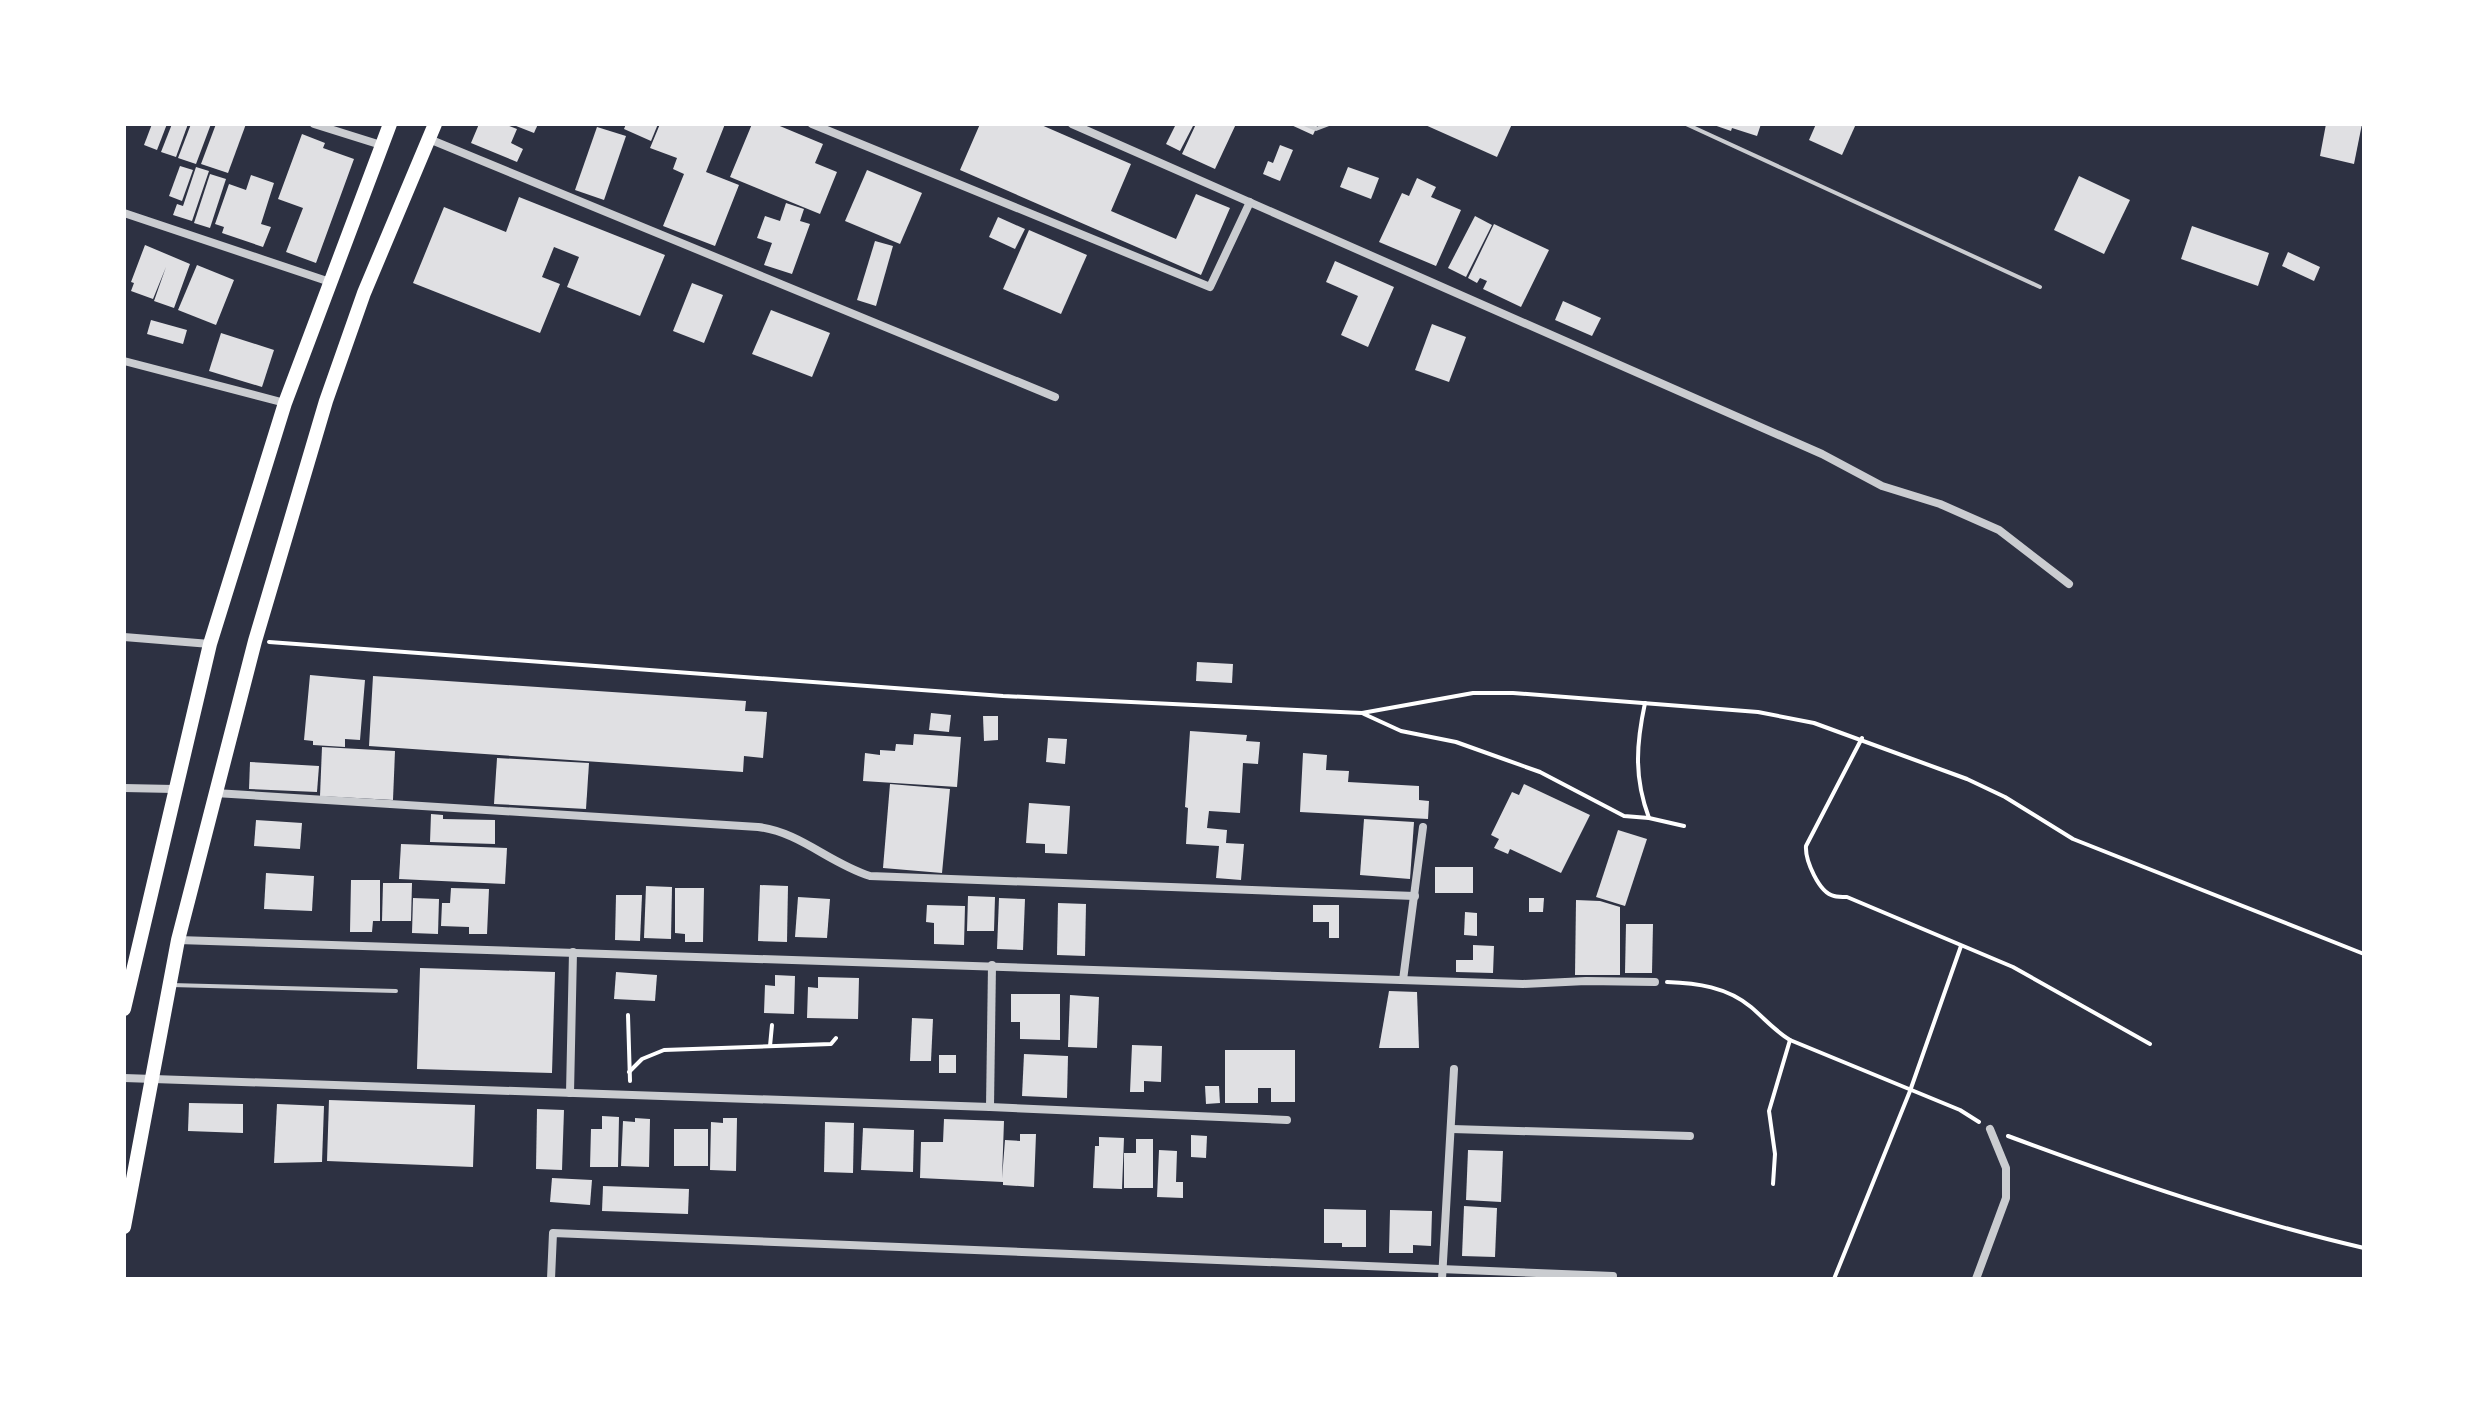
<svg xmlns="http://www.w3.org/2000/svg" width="2488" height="1403" viewBox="0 0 2488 1403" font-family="'Alegreya Sans',sans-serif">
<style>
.building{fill:#e0e0e3}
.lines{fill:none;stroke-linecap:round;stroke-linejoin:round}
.path{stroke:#fff;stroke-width:4}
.service{stroke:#caccd0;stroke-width:4}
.minor{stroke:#caccd0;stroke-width:8}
.trunk{stroke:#fff;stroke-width:14}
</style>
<rect width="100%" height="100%" fill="#2d3142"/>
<g class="building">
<path d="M152 124H167L157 150 144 145Z"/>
<path d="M172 124H188L176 157 161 152Z"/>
<path d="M191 124H211L196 164 178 158Z"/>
<path d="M216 124H246L228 173 201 164Z"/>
<path d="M479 124H504L517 129 511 143 523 149 517 162 471 143Z"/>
<path d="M511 124H538L534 133Z"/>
<path d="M626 124H658L651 141 624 129Z"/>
<path d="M660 124H725L706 172 739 185 715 246 663 226 684 174 673 169 677 158 650 148Z"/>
<path d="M752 124H775L823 144 815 163 837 172 820 214 730 177Z"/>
<path d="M980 124H1039L1131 164 1111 211 1176 239 1196 194 1230 208 1201 275 960 170Z"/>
<path d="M1176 124H1194L1180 151 1166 144Z"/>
<path d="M1196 124H1236L1215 169 1182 154Z"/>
<path d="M1289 124H1318L1313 135Z"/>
<path d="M1423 124H1512L1497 157Z"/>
<path d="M1711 124H1761L1757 136 1732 128 1731 131Z"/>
<path d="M1816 124H1856L1842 155 1809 140Z"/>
<path d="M2326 124H2362L2354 164 2320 156Z"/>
<path d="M597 127 626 136 604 200 575 190Z"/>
<path d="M302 134 325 143 323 148 354 159 316 263 286 252 303 208 278 199Z"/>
<path d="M1280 145 1293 150 1280 181 1263 174 1268 161 1273 163Z"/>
<path d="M180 166 193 170 182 201 169 196Z"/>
<path d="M196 167 209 171 192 221 173 215 177 204 183 206Z"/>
<path d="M1348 167 1379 178 1371 199 1340 187Z"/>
<path d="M867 170 922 193 900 244 845 221Z"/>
<path d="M210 174 226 179 210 228 194 223Z"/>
<path d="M251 175 274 183 261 224 271 227 263 247 222 233 224 227 215 224 229 184 246 190Z"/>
<path d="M2079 176 2130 200 2104 254 2054 230Z"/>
<path d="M1417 178 1436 187 1431 197 1461 210 1436 266 1379 242 1402 193 1409 196Z"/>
<path d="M519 197 665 255 640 316 567 287 579 257 554 247 542 277 560 284 540 333 413 283 444 207 506 232Z"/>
<path d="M786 203 804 209 800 221 810 224 792 274 764 265 772 243 757 238 765 216 780 221Z"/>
<path d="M1475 216 1492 225 1466 277 1448 268Z"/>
<path d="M998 217 1025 229 1015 249 989 237Z"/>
<path d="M1494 224 1549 250 1521 307 1483 289 1487 281 1480 278 1477 283 1468 278Z"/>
<path d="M2192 226 2269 253 2258 286 2181 259Z"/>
<path d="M1029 230 1087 255 1061 314 1003 289Z"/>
<path d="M875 241 893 246 876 306 857 300Z"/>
<path d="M145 245 190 264 174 308 154 301 166 267 153 299 131 291 134 283 131 282Z"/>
<path d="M2288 252 2320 267 2314 281 2282 266Z"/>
<path d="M1335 261 1394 287 1368 347 1341 335 1358 296 1326 282Z"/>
<path d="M197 265 234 280 216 325 178 310Z"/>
<path d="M692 283 723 295 704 343 673 331Z"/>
<path d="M1563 301 1601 318 1592 336 1555 320Z"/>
<path d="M771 310 830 333 812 377 752 354Z"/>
<path d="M151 320 187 330 183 344 147 334Z"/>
<path d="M1432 324 1466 337 1449 382 1415 370Z"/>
<path d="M221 333 274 350 262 387 209 371Z"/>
<path d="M1197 662 1233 664 1232 683 1196 681Z"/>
<path d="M310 675 365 680 360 740 345 739V747L313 745V741L304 740Z"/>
<path d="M373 676 746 701 745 711 767 712 763 758 744 756 743 772 369 746Z"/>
<path d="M931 713 951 715 949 732 929 730Z"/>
<path d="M983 716H998V740L984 741Z"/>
<path d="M1190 731 1247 735 1246 741 1260 742 1258 764 1243 763 1240 813 1209 811 1207 828 1227 830 1226 843 1244 844 1241 880 1216 878 1219 846 1186 844 1188 808 1185 807Z"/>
<path d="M914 734 961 737 957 787 863 781 865 753 880 755V750L895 751 896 744 913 745Z"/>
<path d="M1048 738 1067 739 1065 764 1046 762Z"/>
<path d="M322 747 395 751 393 800 320 796Z"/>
<path d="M1303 753 1327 755 1326 770 1349 771 1348 782 1419 786V800L1429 801 1428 819 1300 812Z"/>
<path d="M497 758 589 763 586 809 494 804Z"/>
<path d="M250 762 319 766 317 792 249 789Z"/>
<path d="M890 784 950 789 942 873 883 868Z"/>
<path d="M1524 784 1590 815 1561 873 1510 849 1508 854 1494 848 1499 839 1491 835 1512 792 1519 795Z"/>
<path d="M1029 803 1070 806 1067 854 1045 853V844L1026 843Z"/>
<path d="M431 814 443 815V819L495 820V844L430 842Z"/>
<path d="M1364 819 1414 822 1410 879 1360 875Z"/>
<path d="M256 820 302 823 300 849 254 846Z"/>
<path d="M1618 830 1647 839 1625 906 1596 897Z"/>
<path d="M401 844 507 848 505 884 399 879Z"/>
<rect x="1435" y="867" width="38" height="26"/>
<path d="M266 873 314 876 312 911 264 909Z"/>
<path d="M351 880H380V921H373L372 932H350Z"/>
<path d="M383 883H412L411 921H382Z"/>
<path d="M760 885 788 886 787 942 758 941Z"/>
<path d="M646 886 672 887 671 939 644 938Z"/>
<path d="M451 888 489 889 487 934H469V927L441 926 442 903H450Z"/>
<path d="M675 888H704L703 942H685V934L675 933Z"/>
<path d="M616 895H642L640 941 615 940Z"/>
<path d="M968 896 995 897 994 931H967Z"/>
<path d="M798 897 830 899 827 938 795 937Z"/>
<path d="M413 898 439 899 438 934 412 933Z"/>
<path d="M999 898 1025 899 1023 950 997 949Z"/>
<path d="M1529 898H1544L1543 912H1529Z"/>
<path d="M1576 900 1600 901 1620 907V975H1575Z"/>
<path d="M1058 903 1086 904 1085 956 1057 955Z"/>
<path d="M927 905 965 906 964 945 934 944V923L926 922Z"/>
<path d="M1313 905H1339V938H1329V922H1313Z"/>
<path d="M1465 912 1477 913V936L1464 935Z"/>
<path d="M1626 924H1653L1652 973H1625Z"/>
<path d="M1473 945 1494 946 1493 973 1456 972V960H1473Z"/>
<path d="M420 968 555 972 552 1073 417 1069Z"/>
<path d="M616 972 657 975 655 1001 614 999Z"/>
<path d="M775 975 795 976 794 1014 764 1013 765 985 775 986Z"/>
<path d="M818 977 859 978 858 1019 807 1018 808 987 818 988Z"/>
<path d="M1389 991 1417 992 1419 1048H1379Z"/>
<path d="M1011 994H1060V1040L1020 1039V1022H1011Z"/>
<path d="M1070 995 1099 997 1097 1048 1068 1047Z"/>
<path d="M912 1018 933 1019 931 1061H910Z"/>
<path d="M1132 1045 1162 1046 1161 1082 1144 1081V1092H1130Z"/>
<path d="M1225 1050H1295V1102H1271V1088H1258V1103H1225Z"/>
<path d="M1024 1054 1068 1056 1067 1098 1022 1096Z"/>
<rect x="939" y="1055" width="17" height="18"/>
<path d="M1205 1086H1219L1220 1103 1206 1104Z"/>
<path d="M329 1100 475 1105 473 1167 327 1161Z"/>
<path d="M189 1103 243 1104V1133L188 1131Z"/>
<path d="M277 1104 324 1106 322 1162 274 1163Z"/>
<path d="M537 1109 564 1110 562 1170 536 1169Z"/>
<path d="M602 1116 619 1117 618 1167H590L591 1129H602Z"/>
<path d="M635 1118 650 1119 649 1167 621 1166 623 1121 635 1122Z"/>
<path d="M723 1118H737L736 1171 710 1170 711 1122 723 1123Z"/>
<path d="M944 1119 1004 1121 1002 1178 1005 1140 1020 1141V1134H1036L1034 1187 1003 1185V1182L920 1178 921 1142H943Z"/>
<path d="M825 1122 854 1123 853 1173 824 1172Z"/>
<path d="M863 1128 914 1130 913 1172 861 1170Z"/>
<rect x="674" y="1129" width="34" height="37"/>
<path d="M1191 1135 1207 1136 1206 1158 1191 1157Z"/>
<path d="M1099 1137 1124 1138 1122 1189 1093 1188 1095 1146H1099Z"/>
<path d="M1136 1139H1153V1188H1124V1153H1136Z"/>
<path d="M1159 1150 1177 1151 1176 1182H1183V1198L1157 1197Z"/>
<path d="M1468 1150 1503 1151 1501 1202 1466 1200Z"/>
<path d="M552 1178 592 1180 590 1205 550 1202Z"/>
<path d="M603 1186 689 1189 688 1214 602 1211Z"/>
<path d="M1464 1206 1497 1208 1495 1257 1462 1256Z"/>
<path d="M1324 1209 1366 1210V1247H1342V1243H1324Z"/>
<path d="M1390 1210 1432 1211 1431 1246 1413 1245V1253H1389Z"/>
</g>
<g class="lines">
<g class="path">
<path d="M269 642 1003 696 1362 713 1473 693H1513L1758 712 1814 723 1967 779 2005 797 2073 839 2364 954"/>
<path d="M1645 703C1636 745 1634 778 1649 818"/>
<path d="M1364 714 1401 731 1456 742 1540 772 1624 816 1649 818 1684 826"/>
<path d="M1862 738 1806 846C1805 860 1819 893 1834 896 1838 897 1843 897 1847 897L2013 967 2150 1044"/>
<path d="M1667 982C1697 983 1727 987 1751 1007 1765 1019 1775 1031 1790 1040L1960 1110 1979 1122"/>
<path d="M628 1015 630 1081"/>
<path d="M770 1046 772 1025"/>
<path d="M629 1072 642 1059 664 1050 831 1044 836 1038"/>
<path d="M2008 1136C2124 1179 2243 1220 2364 1248"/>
<path d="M1773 1184 1775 1154 1769 1111 1790 1040"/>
<path d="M1834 1279 1910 1091 1961 946"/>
</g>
<g class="service">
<path d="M1304 124 1316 129 1329 124"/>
<path d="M1686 124 2040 287"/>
<path d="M171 985 396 991"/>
</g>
<g class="minor">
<path d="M314 124 381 145"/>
<path d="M812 124 1210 287 1250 202"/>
<path d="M1072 124 1822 454 1882 486 1940 504 1999 530 2069 584"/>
<path d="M429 139 1055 397"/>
<path d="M124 213 330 282"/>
<path d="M124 361 285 403"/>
<path d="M124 637 210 644"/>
<path d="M124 788 174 789"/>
<path d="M215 793 758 827C800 832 829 863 870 876L1415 896"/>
<path d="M178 940 1523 984 1586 981 1655 982"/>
<path d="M1403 980 1423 827"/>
<path d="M124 1078 990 1107 1287 1120"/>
<path d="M570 1093 573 952"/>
<path d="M990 1107 992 965"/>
<path d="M1452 1129 1690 1136"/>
<path d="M551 1279 553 1233 1613 1276"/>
<path d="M1442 1279 1454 1069"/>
<path d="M1976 1279 2006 1198V1168L1990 1129"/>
</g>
<g class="trunk">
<path d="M124 1009 210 644 285 403 390 124"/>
<path d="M124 1227 178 940 255 641 326 401 364 293 435 124"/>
</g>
</g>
<rect width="2488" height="1403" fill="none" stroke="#ffffff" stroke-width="252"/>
</svg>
